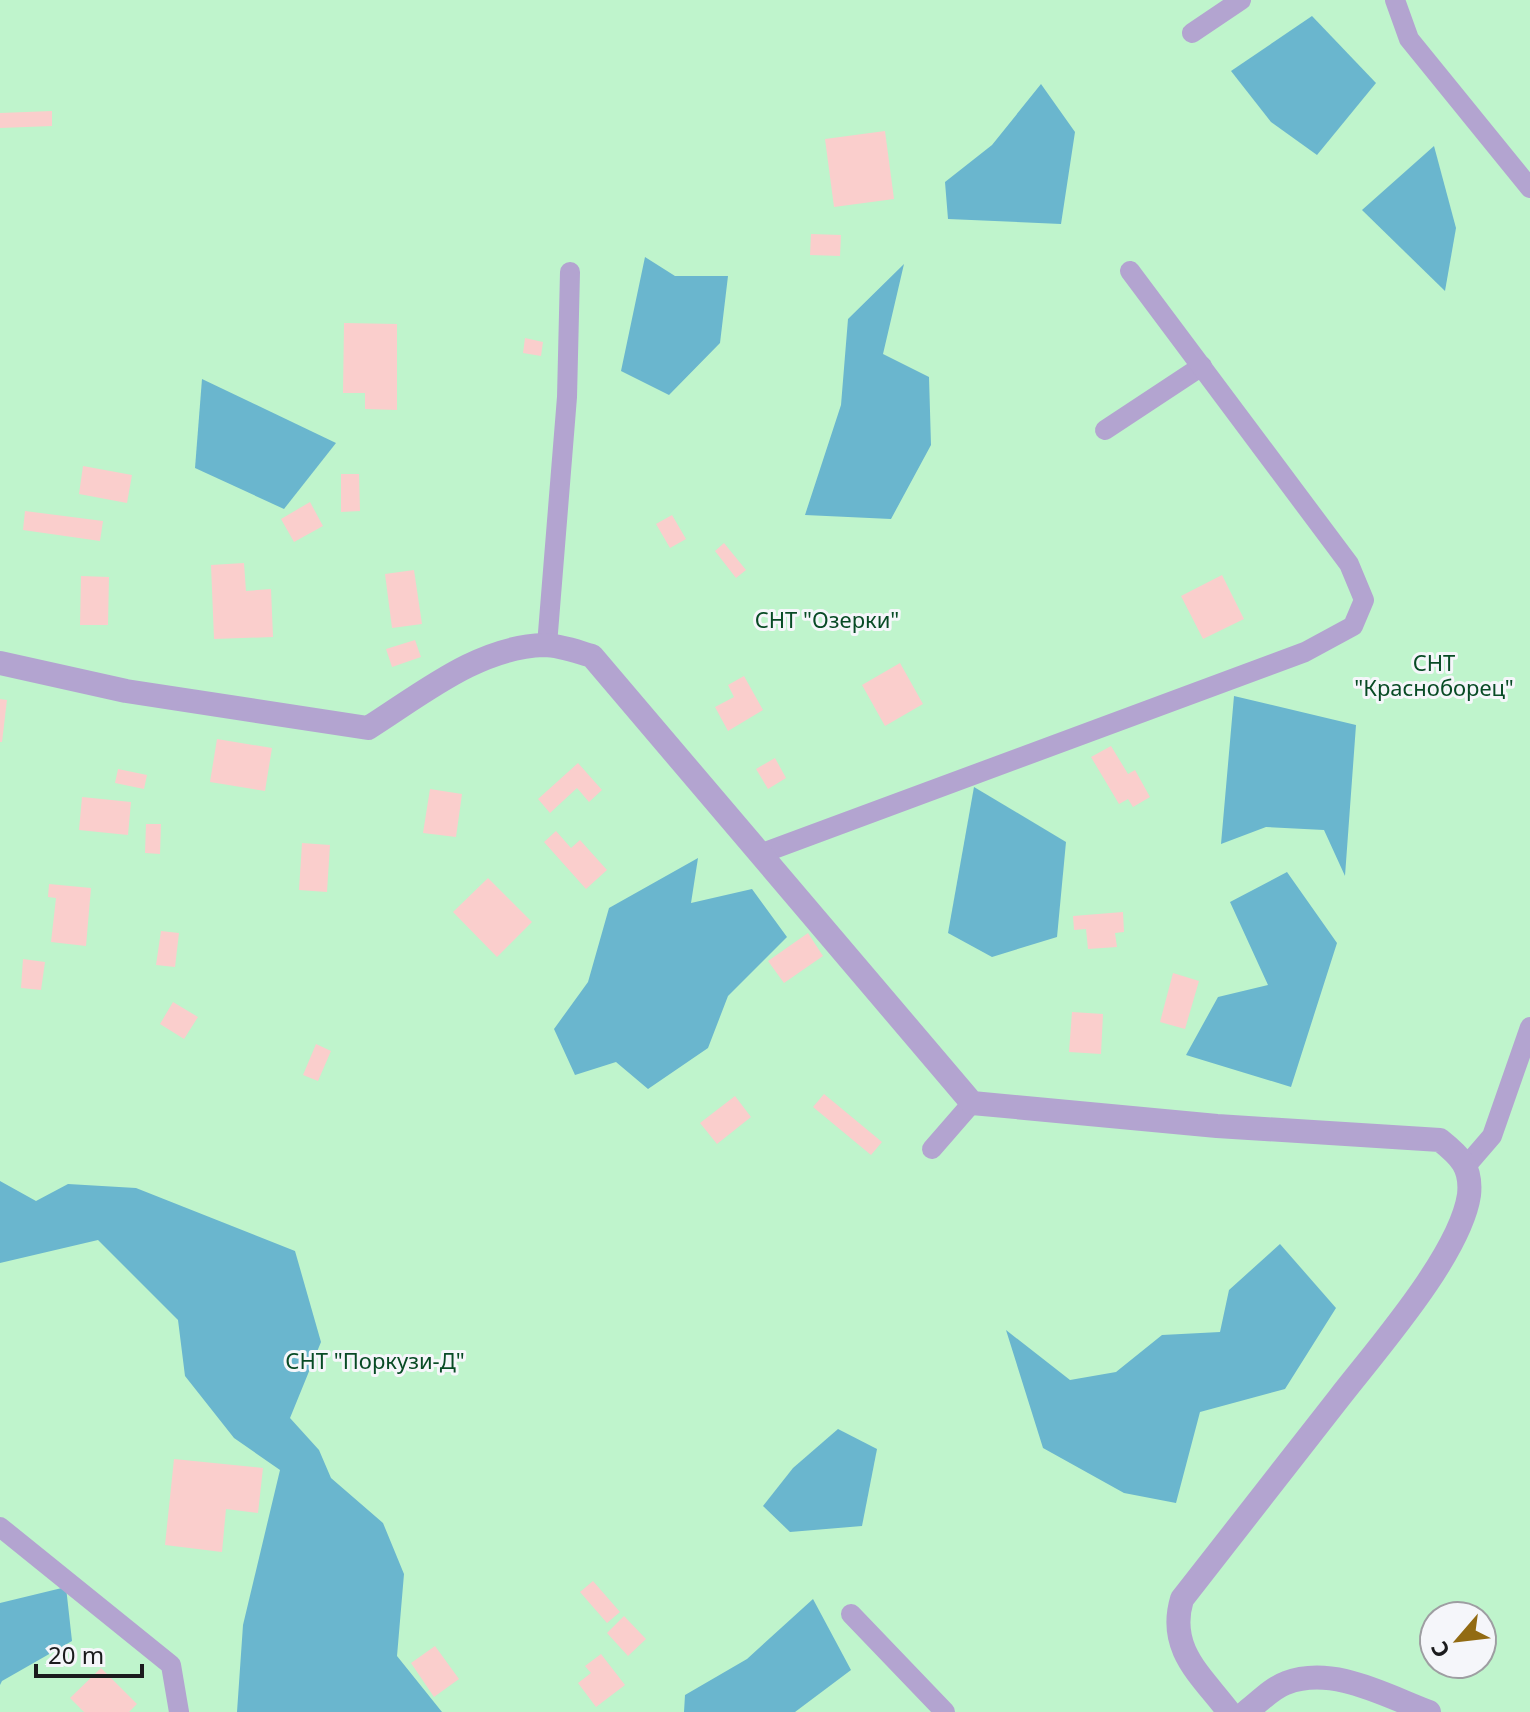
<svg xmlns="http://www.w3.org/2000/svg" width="1530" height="1712" viewBox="0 0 1530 1712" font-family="'Noto Sans',sans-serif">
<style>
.green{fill:#bff4cc;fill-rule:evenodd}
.water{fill:#6ab6ce}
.building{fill:#facecc}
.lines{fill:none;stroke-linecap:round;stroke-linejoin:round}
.service{stroke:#b3a4d0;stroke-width:20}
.minor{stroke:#b3a4d0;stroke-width:24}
.labels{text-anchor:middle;stroke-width:6;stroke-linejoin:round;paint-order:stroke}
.park-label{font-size:22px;fill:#084b25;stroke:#f5f6fa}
</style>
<rect width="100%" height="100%" fill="#f5f6fa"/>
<path class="green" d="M0 0H1530V1712H0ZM1434 1616H1482V1664H1434Z"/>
<g class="water">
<path d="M1312 16 1376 83 1317 155 1271 122 1231 71Z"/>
<path d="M1041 84 1075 132 1061 224 948 219 945 182 992 145Z"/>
<path d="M1434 146 1456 228 1445 291 1362 210Z"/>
<path d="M645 257 675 276H728L720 343 669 395 621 371Z"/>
<path d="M904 264 883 354 929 377 931 445 891 519 805 515 841 405 848 319Z"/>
<path d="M202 379 336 443 284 509 195 468Z"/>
<path d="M1234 696 1356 725 1345 876 1324 830 1266 827 1221 844Z"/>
<path d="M974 787 1066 842 1057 937 992 957 948 933Z"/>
<path d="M698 858 691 903 752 889 787 937 728 996 708 1048 648 1089 616 1062 575 1075 554 1029 588 982 609 908Z"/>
<path d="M1287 872 1337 943 1291 1087 1186 1055 1218 997 1268 985 1230 902Z"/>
<path d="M0 1181 36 1201 68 1184 136 1188 295 1251 321 1342 290 1418 319 1450 331 1478 383 1523 404 1574 397 1656 442 1712H237L243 1625 280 1470 234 1438 185 1376 178 1320 98 1240 0 1263Z"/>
<path d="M1280 1244 1336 1308 1285 1389 1200 1412 1176 1503 1124 1493 1043 1448 1006 1330 1070 1380 1116 1372 1162 1335 1220 1332 1229 1290Z"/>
<path d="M838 1429 877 1449 862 1526 790 1532 763 1506 793 1468Z"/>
<path d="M66 1587 72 1641 2 1681 0 1685V1603Z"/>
<path d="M813 1599 851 1670 795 1712H684L685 1695 747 1659Z"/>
</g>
<g class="building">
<path d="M52 111V126L0 128V113Z"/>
<path d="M885 131 894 199 834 207 825 139Z"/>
<path d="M811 234 841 235 840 256 810 255Z"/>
<path d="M344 323 397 324V410L365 409V393H343Z"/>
<path d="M525 338 543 342 541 356 523 353Z"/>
<path d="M83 466 132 475 127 503 79 494Z"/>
<path d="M341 474H359L360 511 341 512Z"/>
<path d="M310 502 323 526 294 542 281 519Z"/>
<path d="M25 511 103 521 100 541 23 530Z"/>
<path d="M672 515 686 539 670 548 656 524Z"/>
<path d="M724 543 746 570 736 578 715 551Z"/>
<path d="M244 563 246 591 271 589 273 637 214 639 211 565Z"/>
<path d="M414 570 422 624 392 628 385 574Z"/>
<path d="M1222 575 1244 619 1203 639 1181 596Z"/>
<path d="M81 576 109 577 108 625H80Z"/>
<path d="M415 640 421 657 392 667 386 649Z"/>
<path d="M900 663 923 704 885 726 862 685Z"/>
<path d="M744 676 763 710 728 731 715 707 734 697 728 685Z"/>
<path d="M0 699 7 700 2 742H0Z"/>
<path d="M217 739 272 748 265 791 210 782Z"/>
<path d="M1111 746 1128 774 1135 770 1150 797 1133 807 1128 799 1119 804 1091 757Z"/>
<path d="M775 758 786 778 768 789 756 769Z"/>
<path d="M578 763 602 790 589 802 577 788 550 813 538 799Z"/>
<path d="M118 769 147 775 144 789 115 783Z"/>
<path d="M430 789 462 794 456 837 423 833Z"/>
<path d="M82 797 131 802 128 835 79 830Z"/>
<path d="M146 824H161L160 854 145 853Z"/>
<path d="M556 831 571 848 580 840 607 870 586 889 544 842Z"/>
<path d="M302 843 330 845 327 892 299 890Z"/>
<path d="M488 878 532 922 497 957 453 912Z"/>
<path d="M49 884 91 888 86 946 51 942 56 898 48 897Z"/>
<path d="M1123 912 1124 932 1115 933 1117 947 1088 949 1086 929 1074 930 1073 916Z"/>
<path d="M161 931 179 933 175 967 156 965Z"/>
<path d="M808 933 823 956 784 983 768 961Z"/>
<path d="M23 959 45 962 41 990 21 988Z"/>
<path d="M1173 973 1199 981 1185 1029 1160 1022Z"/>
<path d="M173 1002 198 1017 184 1039 160 1024Z"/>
<path d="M1072 1012 1103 1014 1101 1054 1069 1052Z"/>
<path d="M316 1044 331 1051 318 1081 303 1075Z"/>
<path d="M824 1094 882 1142 871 1155 813 1107Z"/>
<path d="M735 1096 751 1117 717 1144 700 1123Z"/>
<path d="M174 1459 263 1468 258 1513 226 1509 222 1552 165 1545Z"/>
<path d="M593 1581 620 1612 607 1623 580 1592Z"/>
<path d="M624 1616 646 1639 628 1656 607 1633Z"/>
<path d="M435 1646 459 1679 434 1697 411 1663Z"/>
<path d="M601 1654 625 1685 596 1707 578 1683 591 1673 585 1666Z"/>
<path d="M101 1668 137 1704 129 1712H84L70 1698Z"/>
</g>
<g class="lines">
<g class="service">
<path d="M1395 0 1409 39 1530 188"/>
<path d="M1192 33 1241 0"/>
<path d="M1105 430 1202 366"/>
<path d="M547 645 567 397 570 272"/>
<path d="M760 854 1305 652 1353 626 1364 600 1349 564 1130 271"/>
<path d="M932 1149 972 1103"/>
<path d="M1467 1165 1492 1136 1530 1027"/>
<path d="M0 1527 171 1665 179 1712"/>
<path d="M851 1614 945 1712"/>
</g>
<g class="minor">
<path d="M0 663 126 691 368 728C422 694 478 647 544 645 560 645 578 652 592 656L972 1103 1217 1126 1440 1140C1460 1156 1472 1167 1469 1195 1460 1255 1377 1349 1339 1398 1286 1465 1234 1532 1182 1599 1167 1649 1201 1675 1229 1712"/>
<path d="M1246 1712C1258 1703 1272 1688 1286 1683 1333 1665 1386 1696 1429 1712"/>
</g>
</g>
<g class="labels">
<g class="park-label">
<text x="827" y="628">СНТ "Озерки"</text>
<text x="1434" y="671">СНТ<tspan x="1434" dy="25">"Красноборец"</tspan></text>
<text x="375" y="1369">СНТ "Поркузи-Д"</text>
</g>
</g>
<g transform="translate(1458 1640) rotate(242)"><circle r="38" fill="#f5f6fa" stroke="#9e9ea2" stroke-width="2"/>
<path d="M0-6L14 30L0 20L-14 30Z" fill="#926b13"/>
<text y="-12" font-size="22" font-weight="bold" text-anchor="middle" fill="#1b1b1d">С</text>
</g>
<path d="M36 1664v12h106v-12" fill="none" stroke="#1b1b1d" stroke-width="4"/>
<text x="48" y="1664" font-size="24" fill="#1b1b1d" stroke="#f5f6fa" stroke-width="6" paint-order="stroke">20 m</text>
</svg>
